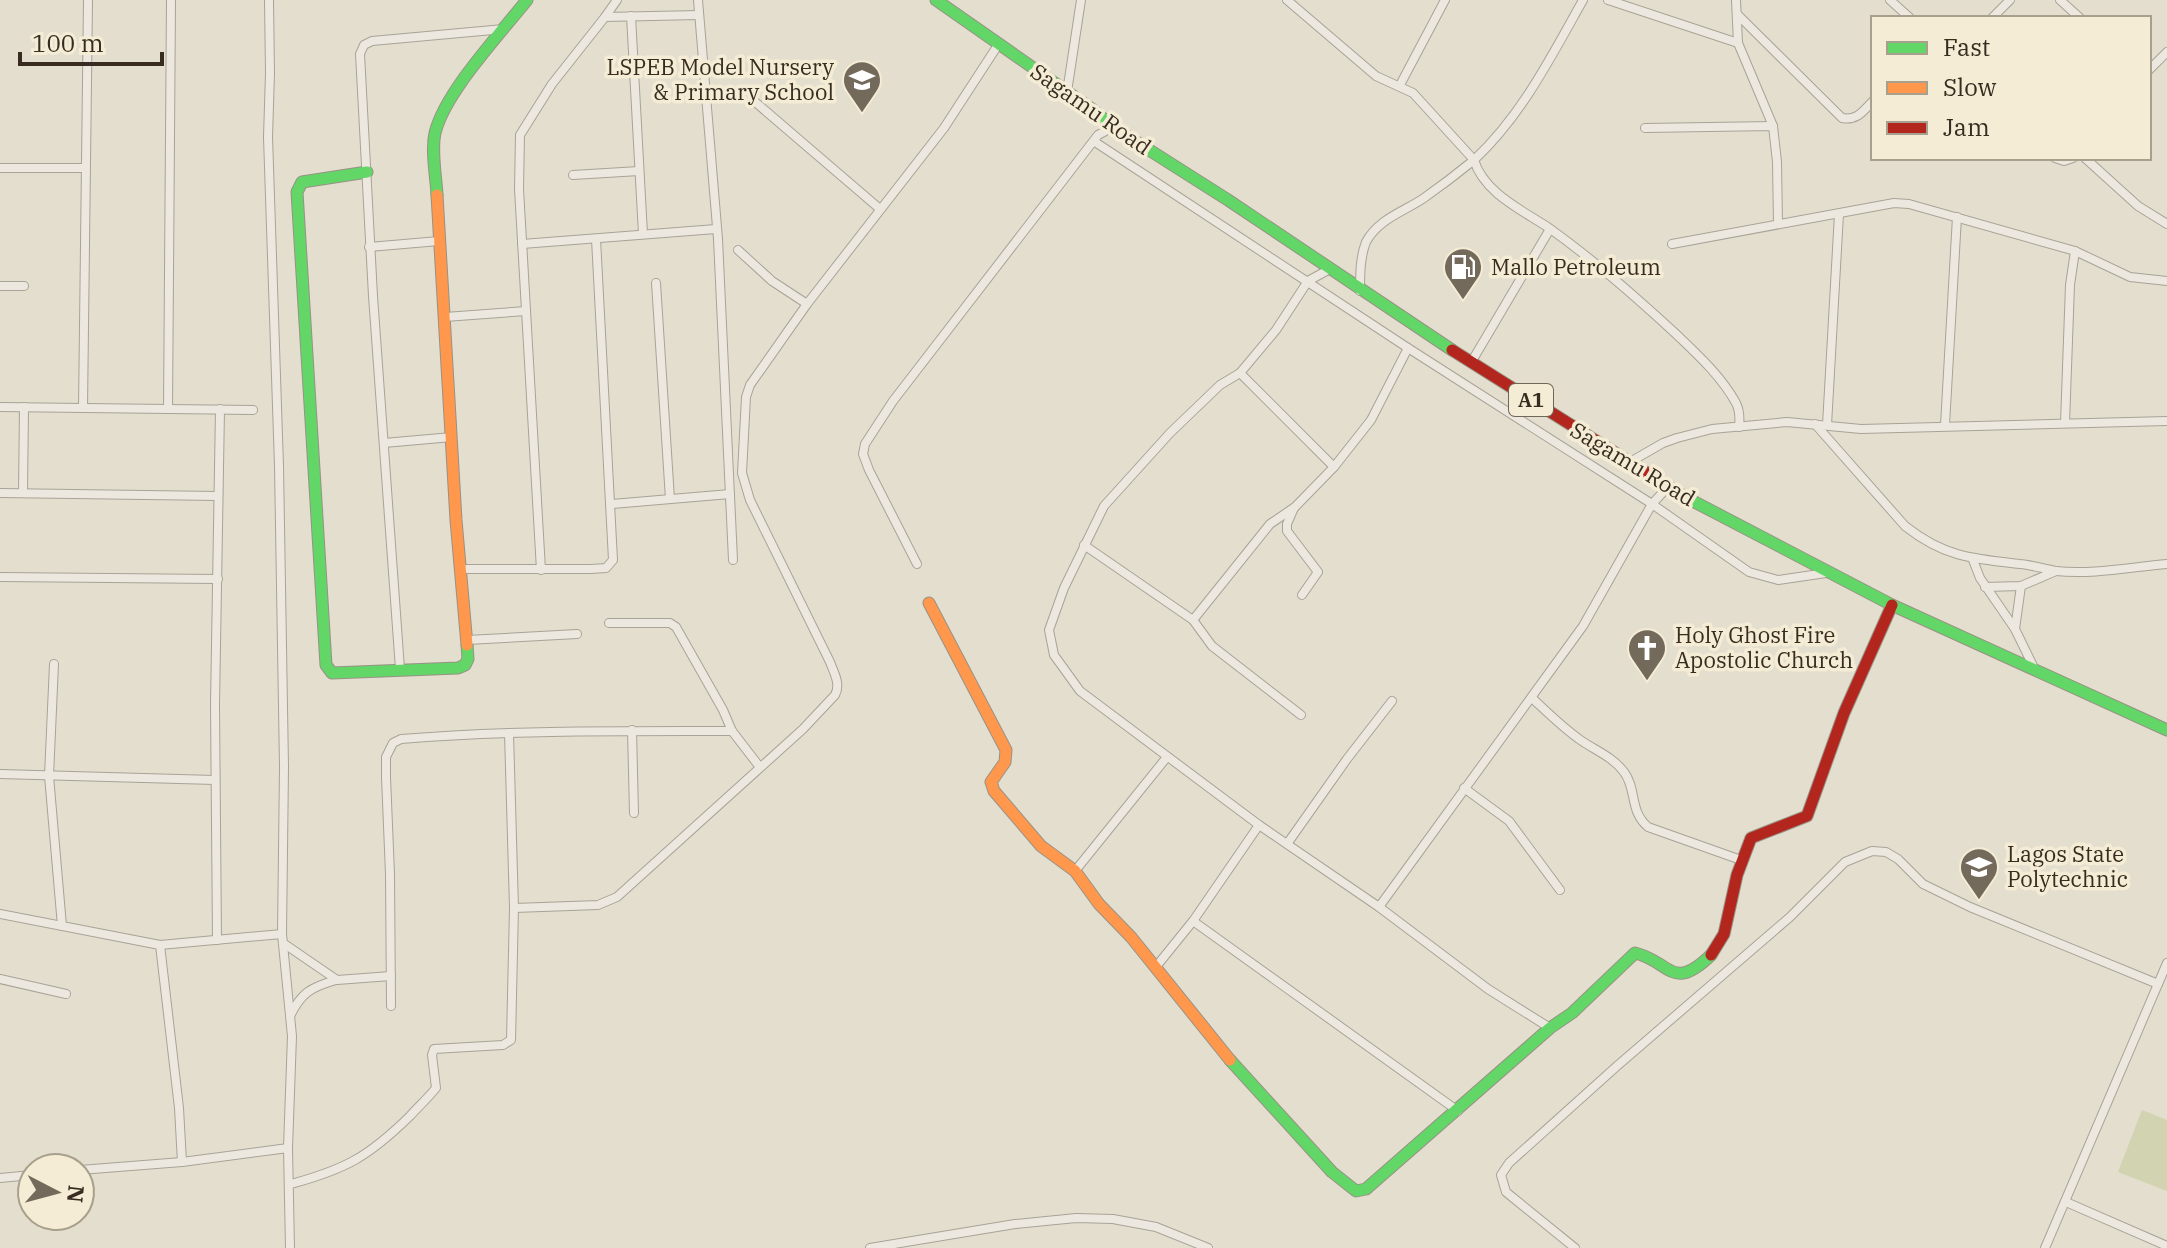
<svg xmlns="http://www.w3.org/2000/svg" width="2167" height="1248" viewBox="0 0 2167 1248" font-family="'IBM Plex Serif',serif">
<style>
.green{fill:#d1d3b1}
.lines{fill:none;stroke-linecap:round;stroke-linejoin:round}
.street-casing{stroke:#a8a397;stroke-width:10}
.fast-casing{stroke:#989286;stroke-width:13}
.slow-casing{stroke:#989286;stroke-width:13}
.jam-casing{stroke:#989286;stroke-width:13}
.street{stroke:#ece8df;stroke-width:8}
.fast{stroke:#63d668;stroke-width:11}
.slow{stroke:#ff974d;stroke-width:11}
.jam{stroke:#b3261e;stroke-width:11}
.labels{text-anchor:middle;stroke-width:7;stroke-linejoin:round;paint-order:stroke}
.shield{fill:#f4ecd5;stroke:#706656;stroke-width:2}
.shield-label{font-size:20px;font-weight:bold;fill:#372c1f}
.poi-label{font-size:22px;fill:#372c1f;stroke:#f4ecd5;text-anchor:start}
.street-label{font-size:22px;fill:#372c1f;stroke:#f4ecd5}
</style>
<rect width="100%" height="100%" fill="#e3dece"/>
<path class="green" d="M2142 1110 2167 1120V1191L2118 1172Z"/>
<g class="lines">
<g class="street-casing">
<g id="street">
<path d="M269 0 270 73 268 137 279 466 284 767 282 934 292 1036 288 1148 290 1248"/>
<path d="M698 0 718 239 733 560"/>
<path d="M1287 0 1376 76 1413 93 1474 160C1458 173 1441 186 1424 198 1405 211 1378 219 1366 242 1360 257 1360 276 1360 291"/>
<path d="M1583 0C1551 57 1522 115 1474 160 1484 193 1522 210 1549 228 1594 260 1636 297 1676 334 1698 355 1721 376 1736 403 1740 411 1740 418 1739 427"/>
<path d="M1608 0 1738 43"/>
<path d="M1736 0 1738 43 1773 126"/>
<path d="M1890 0 1910 18"/>
<path d="M2060 0 2080 18"/>
<path d="M1738 15 1842 118C1857 121 1863 111 1873 101"/>
<path d="M631 16 643 234"/>
<path d="M605 17 617 0"/>
<path d="M1992 18 2010 0"/>
<path d="M2149 70 2167 52"/>
<path d="M1400 85 1445 0"/>
<path d="M1067 92 1081 0"/>
<path d="M754 101 880 209"/>
<path d="M1645 128 1773 126 1777 162 1778 224"/>
<path d="M1095 142 1408 348 1652 504 1749 572 1778 580 1826 573"/>
<path d="M2055 158 2064 161 2073 158"/>
<path d="M2085 158 2138 206 2167 224"/>
<path d="M0 168H85"/>
<path d="M573 175 639 171"/>
<path d="M522 244 716 229"/>
<path d="M1672 244 1894 203 1909 204 2075 251 2130 277 2167 281"/>
<path d="M369 247 439 241"/>
<path d="M738 250 772 281 807 304"/>
<path d="M1328 270 1308 281 1276 330 1240 373 1220 385 1170 433 1104 506 1064 588 1049 630 1054 655 1080 691 1259 825 1379 907 1488 989 1550 1028"/>
<path d="M656 283 670 499"/>
<path d="M0 286H24"/>
<path d="M445 317 526 311"/>
<path d="M1472 361 1550 229"/>
<path d="M1240 373 1334 467"/>
<path d="M0 407 253 410"/>
<path d="M83 408 88 0"/>
<path d="M168 409 171 0"/>
<path d="M2065 423 2070 285 2075 251"/>
<path d="M1815 424 1905 526C1944 557 1973 559 2020 564 2032 565 2044 569 2056 571 2092 575 2131 567 2167 564"/>
<path d="M1827 425 1839 214"/>
<path d="M1945 425 1957 217"/>
<path d="M384 443 452 437"/>
<path d="M1630 462 1663 443 1677 438 1712 429 1787 422 1861 429 2167 421"/>
<path d="M0 493 218 496"/>
<path d="M23 493 24 407"/>
<path d="M612 504 730 494"/>
<path d="M1294 508 1287 524V531L1318 572 1302 595"/>
<path d="M1084 545 1193 620 1212 646 1301 715"/>
<path d="M1973 560 1980 578 2015 629 2035 670"/>
<path d="M917 564 869 470 863 454 865 444 893 401 1098 135 1113 127"/>
<path d="M460 569H591L606 568 613 560 596 239"/>
<path d="M541 570 519 189 520 135 552 84 605 17 699 15"/>
<path d="M0 577 218 579"/>
<path d="M1985 587 2021 586 2056 571"/>
<path d="M1193 620 1270 524 1295 507 1334 467 1371 420 1408 348"/>
<path d="M609 623H670L676 627 723 710 732 731 759 766"/>
<path d="M2015 629 2021 586"/>
<path d="M467 640 577 634"/>
<path d="M54 664 49 776 62 926"/>
<path d="M400 669 373 296 360 54 364 45 372 41 504 29"/>
<path d="M1532 698C1547 712 1562 727 1579 739 1594 750 1612 756 1624 772 1637 789 1629 811 1648 827L1741 860"/>
<path d="M632 730 634 813"/>
<path d="M0 774 215 780"/>
<path d="M1464 788 1509 821 1560 890"/>
<path d="M1287 844 1347 759 1392 701"/>
<path d="M1075 871 1167 757"/>
<path d="M1379 907 1583 626 1652 504 1667 488"/>
<path d="M514 908 598 905 617 897 803 729 835 695C841 684 834 673 830 662L750 500 742 473 746 397 750 385 807 304 944 128 998 45"/>
<path d="M0 914 160 945 282 934"/>
<path d="M1193 921 1458 1111"/>
<path d="M217 940 215 705 220 409"/>
<path d="M283 943 337 980 391 976"/>
<path d="M160 945 179 1108 182 1162"/>
<path d="M1155 968 1193 921 1259 825"/>
<path d="M0 979 66 994"/>
<path d="M391 1006 390 874 386 777V757L393 743 401 739C511 730 621 731 732 731"/>
<path d="M290 1016C301 993 311 987 336 980"/>
<path d="M80 1170 182 1162 288 1148"/>
<path d="M0 1178 32 1175"/>
<path d="M291 1184C346 1169 368 1157 410 1116 418 1107 428 1098 436 1088L432 1055 434 1049 503 1045 511 1040 514 908 509 733"/>
<path d="M2066 1202 2167 1246"/>
<path d="M870 1248 1015 1224 1076 1218 1113 1219 1156 1227 1208 1248"/>
<path d="M1575 1248 1506 1192 1501 1175 1509 1163 1617 1066 1790 917 1845 862 1872 851 1886 852 1898 859 1923 884 1970 907 2158 984"/>
<path d="M2045 1248 2167 963"/>
</g>
</g>
<g class="fast-casing">
<g id="fast">
<path d="M936 0 1092 109 1113 127 1228 200 1452 350"/>
<path d="M367 172 302 182 297 192 326 665 332 673 458 668 465 665 468 659 467 645"/>
<path d="M437 195C436 176 431 151 435 133 445 92 500 34 527 0"/>
<path d="M1687 498 1892 605 2167 730"/>
<path d="M1230 1060 1332 1172 1356 1191 1366 1189 1550 1028 1572 1013 1635 953C1670 961 1672 993 1711 955"/>
</g>
</g>
<g class="slow-casing">
<g id="slow">
<path d="M437 195 456 520 467 645"/>
<path d="M929 603 1006 750 1005 762 991 782 994 791 1041 846 1075 871 1099 904 1131 937 1230 1060"/>
</g>
</g>
<g class="jam-casing">
<g id="jam">
<path d="M1452 350 1687 498"/>
<path d="M1711 955 1724 934 1737 875 1751 838 1807 816 1844 713 1892 605"/>
</g>
</g>
<use href="#street" class="street"/>
<use href="#fast" class="fast"/>
<use href="#slow" class="slow"/>
<use href="#jam" class="jam"/>
</g>
<defs>
<g id="school-pin" transform="scale(2)"><path d="M0 17L-7.5 6A9.5 9.5 0 1 1 7.5 6Z" fill="#736a5c" stroke="#f4ecd5"/><path d="M0-5L7-2L0 1L-7-2ZM-4 1L0 2.5L4 1V4Q0 6-4 4Z" fill="#fff"/></g>
<g id="fuel-pin" transform="scale(2)"><path d="M0 17L-7.5 6A9.5 9.5 0 1 1 7.5 6Z" fill="#736a5c" stroke="#f4ecd5"/><path d="M-5.5-6h7V0h2V4h1.3V-2.5L3-4.5l.8-.8L6-3V5H2.5V1h-1V6h-7ZM-4.2-4.7v3.2H.2V-4.7Z" fill="#fff"/></g>
<g id="church-pin" transform="scale(2)"><path d="M0 17L-7.5 6A9.5 9.5 0 1 1 7.5 6Z" fill="#736a5c" stroke="#f4ecd5"/><path d="M-1.2-6h2.4v3.5h3.3v2.4h-3.3V6h-2.4V-.1h-3.3v-2.4h3.3Z" fill="#fff"/></g>
<g id="university-pin" transform="scale(2)"><path d="M0 17L-7.5 6A9.5 9.5 0 1 1 7.5 6Z" fill="#736a5c" stroke="#f4ecd5"/><path d="M0-5L7-2L0 1L-7-2ZM-4 1L0 2.5L4 1V4Q0 6-4 4Z" fill="#fff"/></g>
</defs>
<g fill-rule="evenodd">
<use href="#school-pin" x="862" y="80"/>
<use href="#fuel-pin" x="1463" y="267"/>
<use href="#church-pin" x="1647" y="648"/>
<use href="#university-pin" x="1979" y="867"/>
</g>
<g class="labels">
<rect class="shield" x="1509" y="384" width="44" height="32" rx="6"/>
<g class="shield-label">
<text x="1531" y="407">A1</text>
</g>
<g class="poi-label">
<text x="834" y="75" text-anchor="end">LSPEB Model Nursery<tspan x="834" dy="25">&amp; Primary School</tspan></text>
<text x="1491" y="275">Mallo Petroleum</text>
<text x="1675" y="643">Holy Ghost Fire<tspan x="1675" dy="25">Apostolic Church</tspan></text>
<text x="2007" y="862">Lagos State<tspan x="2007" dy="25">Polytechnic</tspan></text>
</g>
<g class="street-label">
<text transform="translate(1091 109) rotate(35)" y="8">Sagamu Road</text>
<text transform="translate(1633 464) rotate(31)" y="8">Sagamu Road</text>
</g>
</g>
<rect x="1871" y="16" width="280" height="144" fill="#f4ecd5" stroke="#a89f8c" stroke-width="2"/>
<rect x="1887" y="42" width="40" height="12" fill="#63d668" stroke="#a89f8c" stroke-width="2"/>
<text x="1943" y="56" font-size="24" fill="#372c1f">Fast</text>
<rect x="1887" y="82" width="40" height="12" fill="#ff974d" stroke="#a89f8c" stroke-width="2"/>
<text x="1943" y="96" font-size="24" fill="#372c1f">Slow</text>
<rect x="1887" y="122" width="40" height="12" fill="#b3261e" stroke="#a89f8c" stroke-width="2"/>
<text x="1943" y="136" font-size="24" fill="#372c1f">Jam</text>
<g transform="translate(56 1192) rotate(96)"><circle r="38" fill="#f4ecd5" stroke="#a89f8c" stroke-width="2"/>
<path d="M0-6L14 30L0 20L-14 30Z" fill="#736a5c"/>
<text y="-12" font-size="22" font-weight="bold" text-anchor="middle" fill="#372c1f">N</text>
</g>
<path d="M20 52v12h142v-12" fill="none" stroke="#372c1f" stroke-width="4"/>
<text x="32" y="52" font-size="24" fill="#372c1f" stroke="#f4ecd5" stroke-width="6" paint-order="stroke">100 m</text>
</svg>
